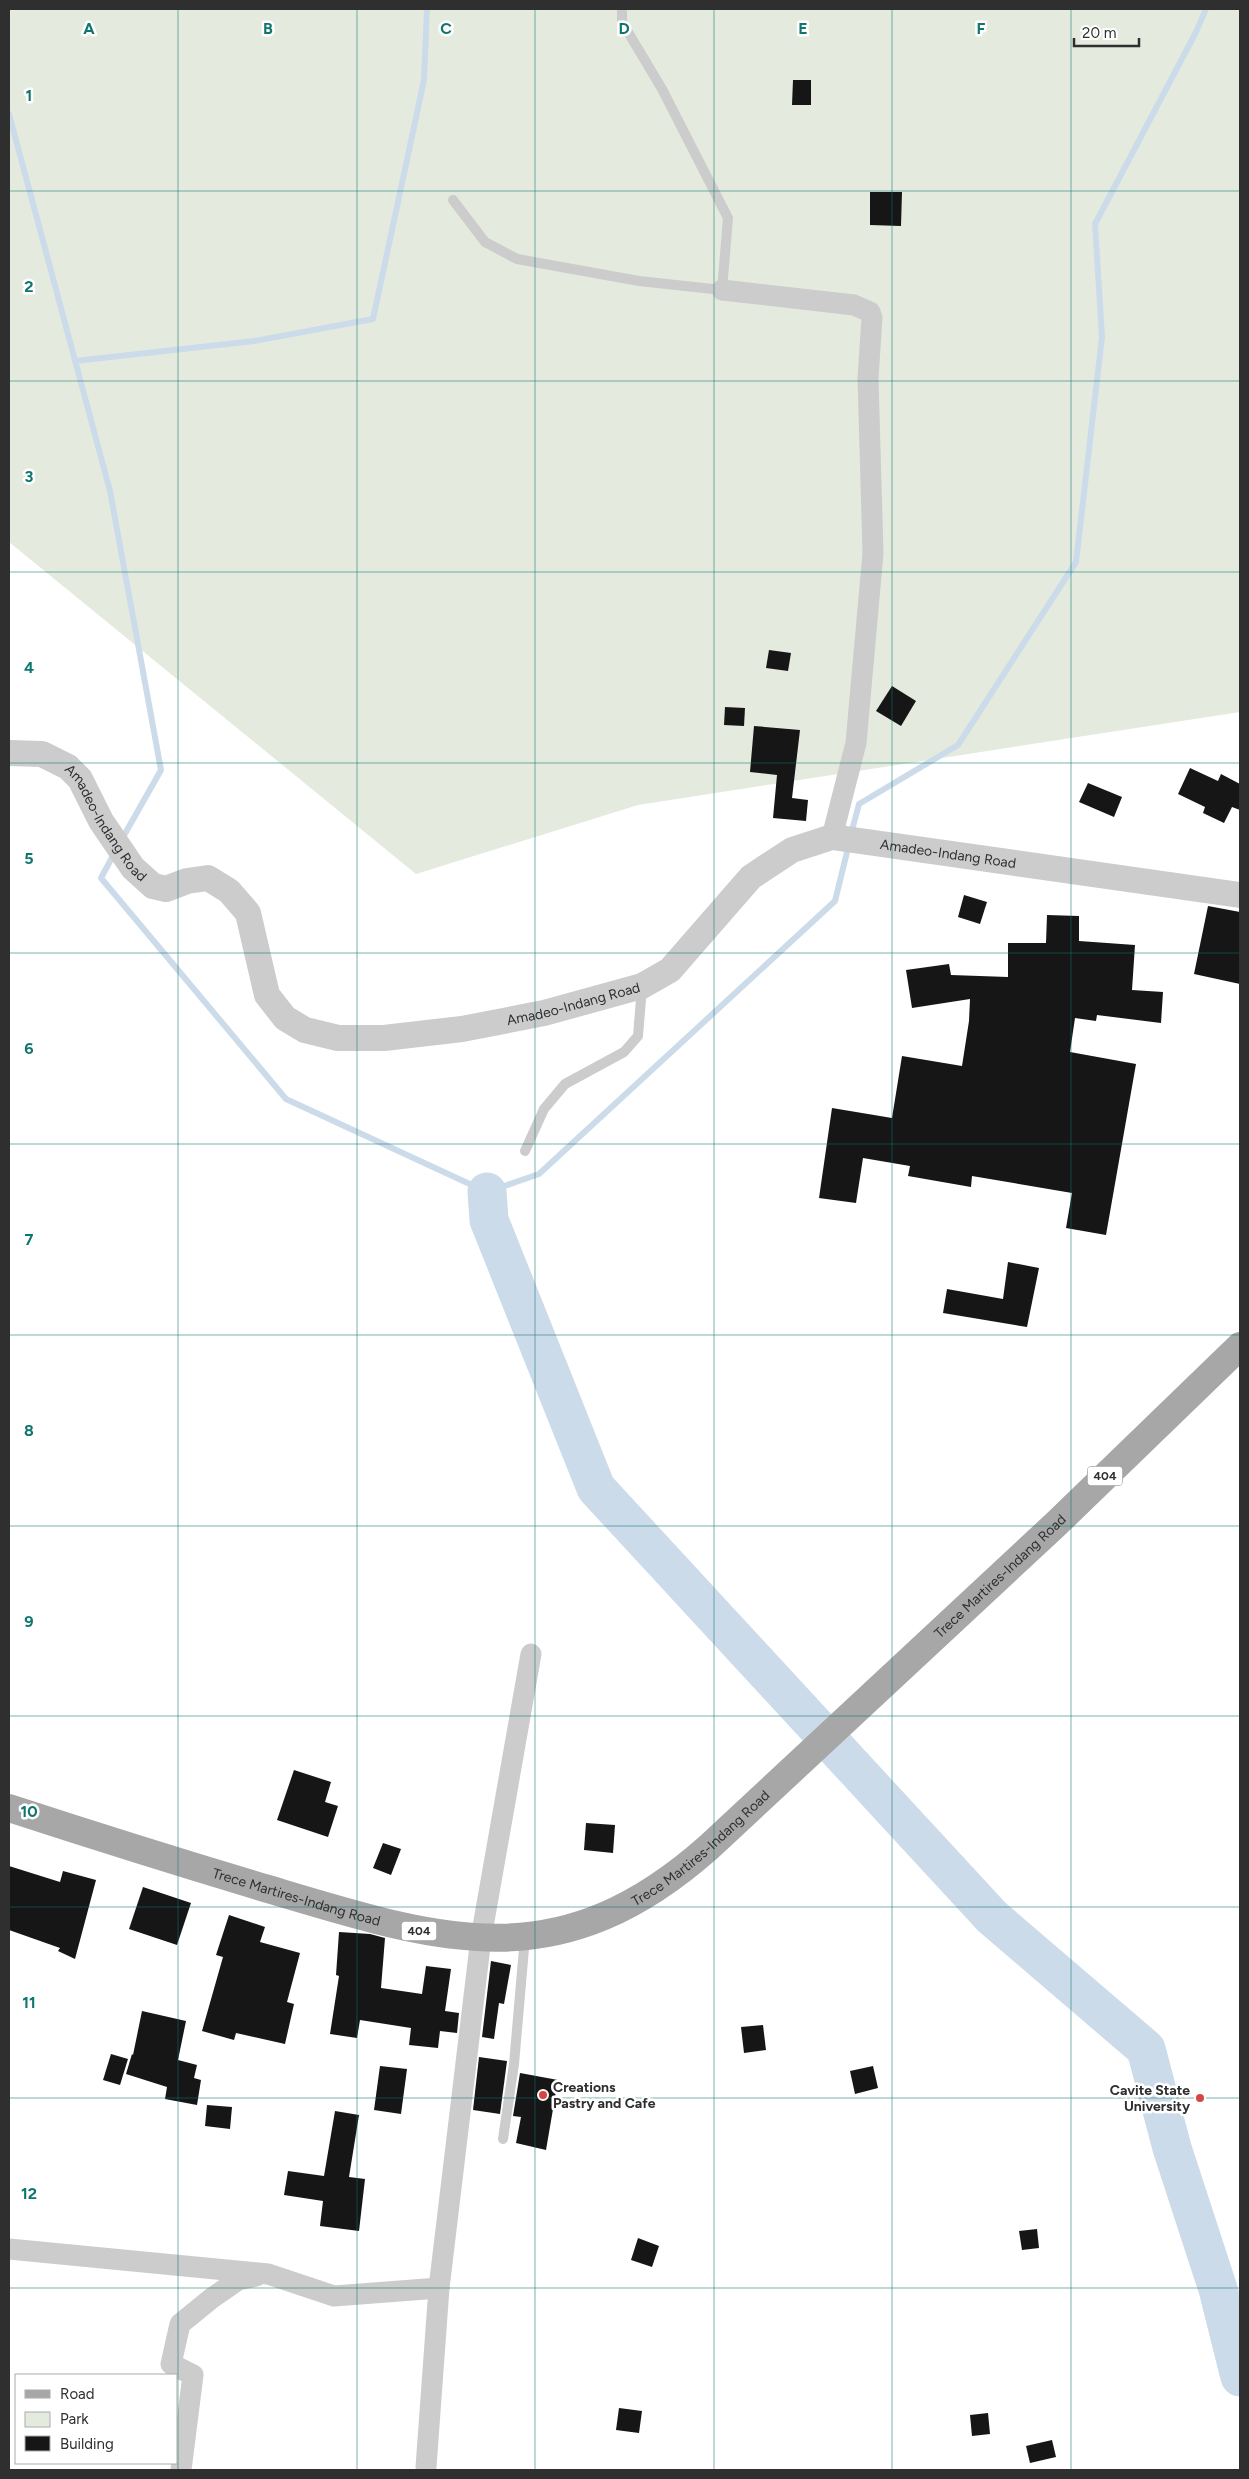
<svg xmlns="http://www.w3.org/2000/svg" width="1249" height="2479" viewBox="0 0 1249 2479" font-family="Figtree,sans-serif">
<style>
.green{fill:#e4ebde}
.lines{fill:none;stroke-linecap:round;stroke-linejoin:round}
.stream{stroke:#ccdbe9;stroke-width:6}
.river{stroke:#ccdbe9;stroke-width:39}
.building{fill:#161616}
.service{stroke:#ccc;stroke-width:10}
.minor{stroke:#ccc;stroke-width:21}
.tertiary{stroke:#ccc;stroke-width:26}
.primary{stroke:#a7a7a7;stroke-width:28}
.grid{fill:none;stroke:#0f766e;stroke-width:1;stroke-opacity:0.55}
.poi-dot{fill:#d44543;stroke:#fff;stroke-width:2}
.labels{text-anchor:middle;stroke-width:5;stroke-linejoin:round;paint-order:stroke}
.shield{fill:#fff;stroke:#6d6d6d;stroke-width:1}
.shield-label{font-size:12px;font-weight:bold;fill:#2f2f2f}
.street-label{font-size:14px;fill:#2f2f2f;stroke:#fff}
.poi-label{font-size:14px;font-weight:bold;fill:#2f2f2f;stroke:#fff;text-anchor:start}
.grid-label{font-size:16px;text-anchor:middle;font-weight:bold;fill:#0f766e;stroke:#fff;stroke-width:5;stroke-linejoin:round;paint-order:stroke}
</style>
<rect width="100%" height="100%" fill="#fff"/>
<path class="green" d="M9 9H1240V712L638 805 416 874 9 542Z"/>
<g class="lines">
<g class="stream">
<path d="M9 114 110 491 161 770 122 839"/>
<path d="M75 361 254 341 373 319 424 80 427 9"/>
<path d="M851 834 859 804 958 745 1076 562 1102 337 1095 224 1195 34 1206 9"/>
<path d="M115 852 101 878 286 1099 487 1192 539 1174 835 901 849 844"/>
</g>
<path class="river" d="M487 1192 489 1220 596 1488 992 1917 1146 2049 1172 2148 1218 2289 1240 2377"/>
</g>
<g class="building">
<path d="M793 80H811V105H792Z"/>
<path d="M870 192H902L901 226 870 225Z"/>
<path d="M769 650 791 653 788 671 766 668Z"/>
<path d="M892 686 916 701 901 726 876 711Z"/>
<path d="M725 707 745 708 744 726 724 725Z"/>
<path d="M754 726 800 730 792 798 808 800 806 821 773 818 777 775 750 772Z"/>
<path d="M1190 768 1218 781 1221 774 1240 784V810L1232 807 1224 823 1203 813 1205 807 1178 794Z"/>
<path d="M1088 783 1122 797 1114 817 1079 802Z"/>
<path d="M964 895 987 902 980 924 958 917Z"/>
<path d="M1208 906 1240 912V984L1194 974Z"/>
<path d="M1047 915 1079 916V941L1135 945 1132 990 1163 992 1161 1023 1097 1015 1096 1021 1075 1018 1070 1052 1136 1064 1106 1235 1066 1228 1072 1193 972 1176 971 1187 908 1176 910 1166 863 1158 856 1203 819 1198 832 1108 892 1118 902 1056 962 1066 969 1021 970 999 912 1008 906 970 949 964 951 975 1008 977V943H1046Z"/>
<path d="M1008 1262 1039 1268 1027 1327 943 1313 947 1289 1003 1299Z"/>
<path d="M294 1770 331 1782 325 1802 338 1806 328 1837 277 1820Z"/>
<path d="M586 1823 615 1825 613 1853 584 1850Z"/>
<path d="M383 1843 401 1849 391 1875 373 1868Z"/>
<path d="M9 1866 60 1882 63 1871 96 1880 75 1959 58 1951 60 1948 9 1930Z"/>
<path d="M143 1887 191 1903 177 1945 129 1929Z"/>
<path d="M229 1915 265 1927 260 1942 300 1953 287 2002 294 2004 285 2044 236 2033 234 2040 202 2031 223 1957 216 1955Z"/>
<path d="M339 1932 370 1934 385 1938 381 1988 422 1994 426 1966 451 1969 445 2011 459 2013 457 2033 440 2031 438 2048 409 2045 411 2028 360 2020 357 2038 330 2034 339 1976 336 1975Z"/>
<path d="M491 1961 511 1965 504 2004 499 2003 494 2039 482 2037Z"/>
<path d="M142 2011 186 2021 178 2060 197 2065 194 2078 201 2080 197 2105 165 2099 167 2087 126 2074 132 2054 133 2055Z"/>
<path d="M763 2025 766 2050 744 2053 741 2027Z"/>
<path d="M111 2054 128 2059 120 2085 103 2080Z"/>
<path d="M479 2057 507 2061 500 2114 473 2110Z"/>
<path d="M380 2066 407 2069 401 2114 374 2110Z"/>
<path d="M873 2066 878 2088 855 2094 850 2071Z"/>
<path d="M520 2073 558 2080 546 2150 516 2143 521 2117 513 2116Z"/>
<path d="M207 2105 232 2107 230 2129 205 2126Z"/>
<path d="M335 2111 359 2115 349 2177 365 2179 359 2231 320 2226 323 2201 284 2195 288 2171 324 2176Z"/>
<path d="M1037 2229 1039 2248 1022 2250 1019 2231Z"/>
<path d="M638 2238 659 2246 652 2267 631 2260Z"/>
<path d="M619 2408 642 2411 639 2433 616 2430Z"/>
<path d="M988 2413 990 2434 972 2436 970 2415Z"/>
<path d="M1052 2440 1056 2457 1030 2463 1026 2446Z"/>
</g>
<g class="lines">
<g class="service">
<path d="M453 200 485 242 517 259 639 281 722 290 728 218 662 89 622 22V9"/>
<path d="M525 1151 544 1109 565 1084 624 1052 638 1036 642 987"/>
<path d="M503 2139 514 2064 525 1937"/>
</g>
<g class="minor">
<path d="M722 290 854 305 870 312 872 318 868 378 873 553 856 743 832 837"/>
<path d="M9 2249 268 2274 334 2296 439 2288"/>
<path d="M426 2467 439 2288 481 1938 531 1654"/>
<path d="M181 2470 193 2375 171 2364 180 2324 212 2298 238 2280 256 2276"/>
</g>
<path class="tertiary" id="s1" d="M9 753 42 754 68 767 80 779 101 821 133 868 153 886 166 889 187 881 208 878 229 891 248 913 267 995 285 1018 305 1030 338 1038H384L462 1029 544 1013 642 986 670 970 751 877 792 850 832 837 1240 895"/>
<path class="primary" id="s2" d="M9 1808C95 1836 181 1863 268 1889 442 1941 558 1981 709 1847L1056 1524 1240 1346"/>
</g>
<path class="grid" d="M178 9V2470M357 9V2470M535 9V2470M714 9V2470M892 9V2470M1071 9V2470M9 191H1240M9 381H1240M9 572H1240M9 763H1240M9 953H1240M9 1144H1240M9 1335H1240M9 1526H1240M9 1716H1240M9 1907H1240M9 2098H1240M9 2288H1240"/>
<g class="poi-dot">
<circle cx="543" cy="2095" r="5"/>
<circle cx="1200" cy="2098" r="5"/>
</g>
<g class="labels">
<g class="shield">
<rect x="1087.5" y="1466.5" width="35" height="19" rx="4"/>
<rect x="401.5" y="1921.5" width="35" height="19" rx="4"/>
</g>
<g class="shield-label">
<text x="1105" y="1480">404</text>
<text x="419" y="1935">404</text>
</g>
<g class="street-label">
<text dy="5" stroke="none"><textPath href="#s1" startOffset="130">Amadeo-Indang Road</textPath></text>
<text dy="5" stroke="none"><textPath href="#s1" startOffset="1165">Amadeo-Indang Road</textPath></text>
<text dy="5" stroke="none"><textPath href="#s1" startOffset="730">Amadeo-Indang Road</textPath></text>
<text dy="5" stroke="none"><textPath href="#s2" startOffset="1140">Trece Martires-Indang Road</textPath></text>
<text dy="5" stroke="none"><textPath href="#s2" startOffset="735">Trece Martires-Indang Road</textPath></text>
<text dy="5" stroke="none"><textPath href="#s2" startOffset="301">Trece Martires-Indang Road</textPath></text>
</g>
<g class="poi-label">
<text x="553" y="2092">Creations<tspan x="553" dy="16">Pastry and Cafe</tspan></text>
<text x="1190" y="2095" text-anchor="end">Cavite State<tspan x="1190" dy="16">University</tspan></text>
</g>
</g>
<g class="grid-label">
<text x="89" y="34">A</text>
<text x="268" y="34">B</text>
<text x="446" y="34">C</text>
<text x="624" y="34">D</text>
<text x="803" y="34">E</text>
<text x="981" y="34">F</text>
<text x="29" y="101">1</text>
<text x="29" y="292">2</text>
<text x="29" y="482">3</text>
<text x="29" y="673">4</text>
<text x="29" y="864">5</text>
<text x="29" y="1054">6</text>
<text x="29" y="1245">7</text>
<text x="29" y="1436">8</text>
<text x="29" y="1627">9</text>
<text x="29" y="1817">10</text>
<text x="29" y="2008">11</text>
<text x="29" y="2199">12</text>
</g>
<rect width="1249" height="2479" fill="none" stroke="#2f2f2f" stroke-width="20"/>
<rect x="15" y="2374" width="162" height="90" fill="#ffffff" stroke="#acacac"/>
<rect x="25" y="2390" width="25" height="8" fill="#a7a7a7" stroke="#acacac"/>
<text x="60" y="2399" font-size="15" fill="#2f2f2f">Road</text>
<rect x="25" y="2412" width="25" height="15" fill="#e4ebde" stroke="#acacac"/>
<text x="60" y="2424" font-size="15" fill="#2f2f2f">Park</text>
<rect x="25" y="2436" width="25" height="15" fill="#161616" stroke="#acacac"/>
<text x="60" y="2449" font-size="15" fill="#2f2f2f">Building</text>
<path d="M1074 38v8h65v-8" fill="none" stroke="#2f2f2f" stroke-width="2.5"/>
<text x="1082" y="38" font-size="15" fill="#2f2f2f" stroke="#ffffff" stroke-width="4" paint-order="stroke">20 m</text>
</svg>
